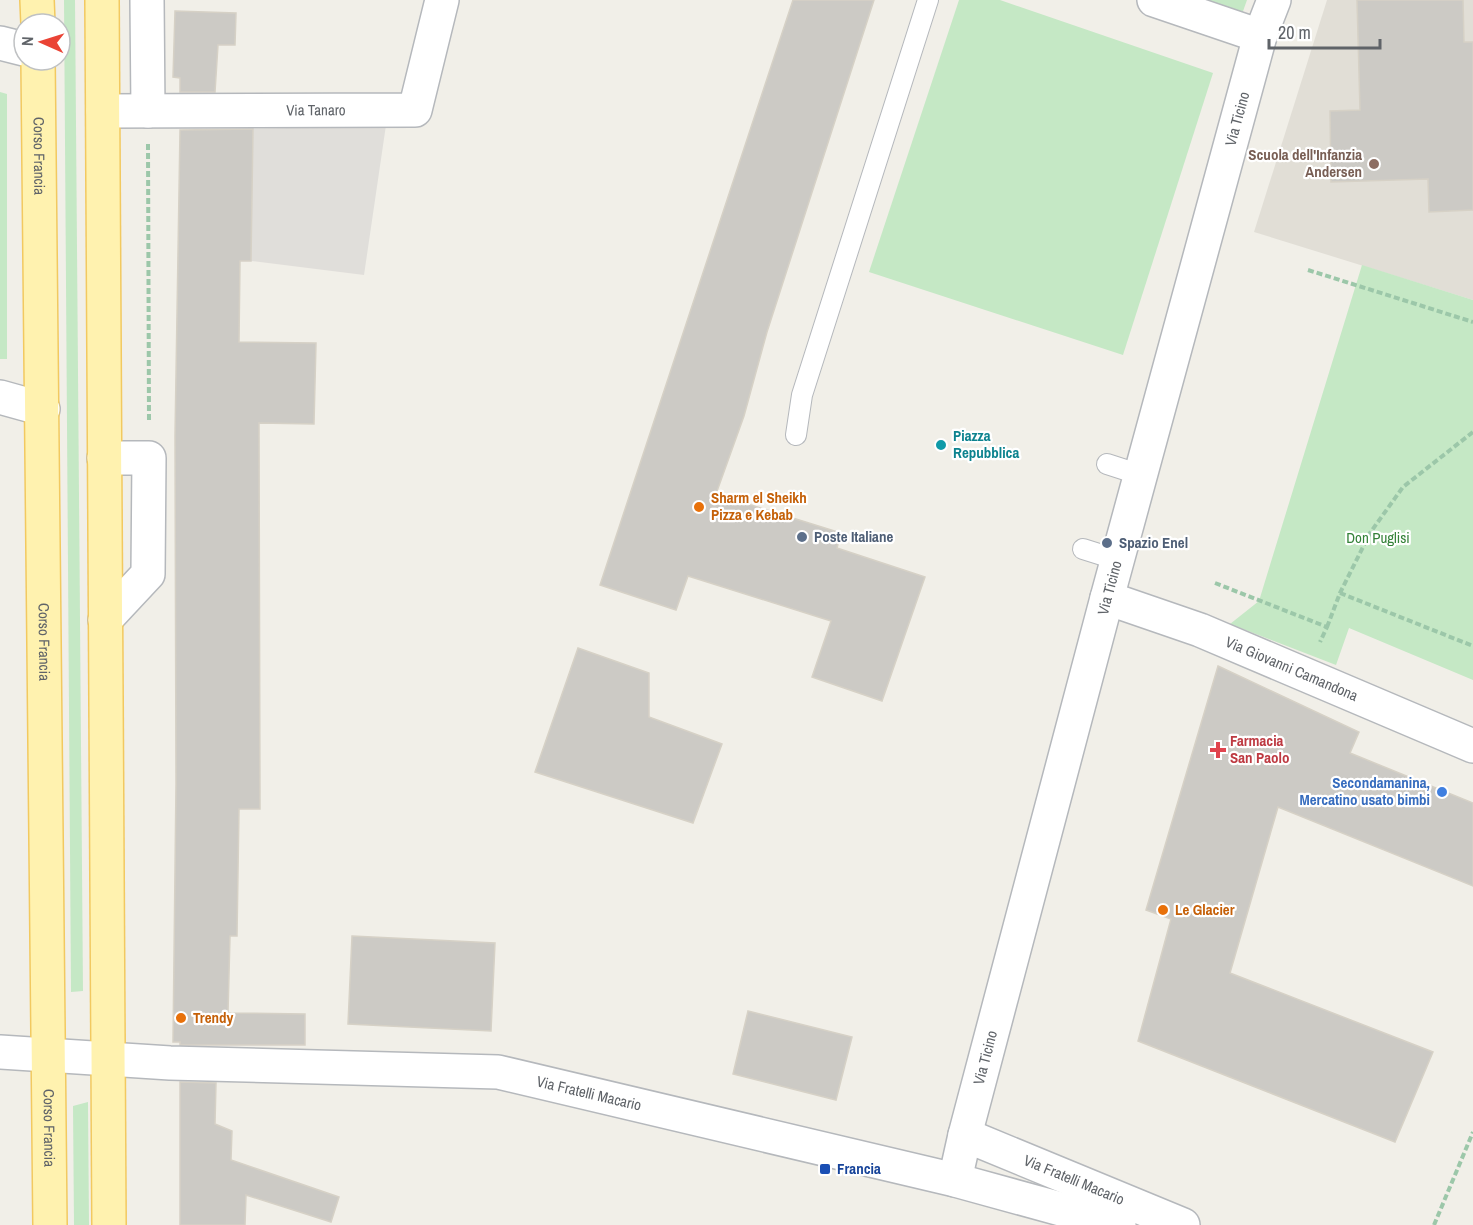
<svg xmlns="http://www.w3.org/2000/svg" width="1473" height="1225" viewBox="0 0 1473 1225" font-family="'Archivo Narrow',sans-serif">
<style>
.industrial{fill:#e0deda}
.education{fill:#e1ded6}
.green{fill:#c5e8c5}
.building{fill:#cccac5;stroke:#d6d1c6;stroke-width:1.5}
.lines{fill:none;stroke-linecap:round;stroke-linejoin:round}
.service-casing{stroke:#b5b8bc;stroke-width:22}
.minor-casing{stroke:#b5b8bc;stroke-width:36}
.tertiary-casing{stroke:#b5b8bc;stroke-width:36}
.primary-casing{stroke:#f2c960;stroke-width:36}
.path{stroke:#9cc7a9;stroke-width:4;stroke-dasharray:6 3;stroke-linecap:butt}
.service{stroke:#fff;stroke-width:20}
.minor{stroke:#fff;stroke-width:33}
.tertiary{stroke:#fff;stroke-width:33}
.primary{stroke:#fff2af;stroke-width:33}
.education-dot{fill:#8d6e63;stroke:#fff;stroke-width:2}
.culture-dot{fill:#0f9aa8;stroke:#fff;stroke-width:2}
.food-dot{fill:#e8710a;stroke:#fff;stroke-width:2}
.service-dot{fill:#5c6f8a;stroke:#fff;stroke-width:2}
.health-dot{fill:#e0444e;stroke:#fff;stroke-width:2}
.shop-dot{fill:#3f7fe0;stroke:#fff;stroke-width:2}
.transit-dot{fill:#1a4fb4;stroke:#fff;stroke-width:2}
.labels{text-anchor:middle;stroke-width:4.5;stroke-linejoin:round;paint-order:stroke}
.street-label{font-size:15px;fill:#5f6368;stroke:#fff}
.education-label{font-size:15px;font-weight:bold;fill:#785e54;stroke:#fff;text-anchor:end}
.culture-label{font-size:15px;font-weight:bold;fill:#0d838f;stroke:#fff;text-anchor:start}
.food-label{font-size:15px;font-weight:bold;fill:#c56008;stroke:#fff;text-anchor:start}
.service-label{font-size:15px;font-weight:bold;fill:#4e5e75;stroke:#fff;text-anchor:start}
.park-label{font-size:15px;fill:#348238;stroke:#fff}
.health-label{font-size:15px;font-weight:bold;fill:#be3a42;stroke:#fff;text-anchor:start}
.shop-label{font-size:15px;font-weight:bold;fill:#366cbe;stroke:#fff;text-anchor:end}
.transit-label{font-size:15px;font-weight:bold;fill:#164399;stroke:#fff;text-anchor:start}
</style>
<rect width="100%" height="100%" fill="#f1efe8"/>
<path class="industrial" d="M386 125 364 275 251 261 253 129Z"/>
<path class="education" d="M1327 0H1473V300L1254 232Z"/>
<g class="green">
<path d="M64 0H75L83 991 71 992Z"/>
<path d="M959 0H1000L1213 73 1123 355 869 272Z"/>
<path d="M1208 0H1247L1242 14Z"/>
<path d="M0 92 7 94V359H0Z"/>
<path d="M1362 265 1473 300V680L1349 628 1336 665 1230 624 1259 601Z"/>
<path d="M88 1102 89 1225H74L73 1106Z"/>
</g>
<g class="building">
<path d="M793 0H874L767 332 744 416 716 494 841 533 837 548 925 577 882 701 812 677 831 621 688 576 676 610 600 585Z"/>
<path d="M1357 0H1463L1464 42H1473V210L1429 212 1428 179 1331 182 1330 111 1360 110Z"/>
<path d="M175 11 236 13 235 45H218L215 92H180V78L173 77Z"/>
<path d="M253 129 251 261H240L239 342 316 343 314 424 259 423 260 809H239L237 936H230L228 1013 305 1014V1045H180V1042H173L176 784 175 436 180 130Z"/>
<path d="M578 648 649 673V717L722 744 693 823 535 772Z"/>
<path d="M1218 666 1359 732 1350 753 1473 803V886L1278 807 1230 973 1433 1052 1395 1142 1138 1041 1171 919 1146 910Z"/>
<path d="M352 936 495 943 491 1031 348 1024Z"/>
<path d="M748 1011 852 1037 836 1100 733 1074Z"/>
<path d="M180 1082 216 1083 215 1124 232 1131 231 1160 339 1197 331 1222 246 1195 245 1225H180Z"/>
</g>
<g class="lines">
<g class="service-casing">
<g id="service">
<path d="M796 435 802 395 928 0"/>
<path d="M1107 464 1141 475"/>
<path d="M1083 549 1118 560"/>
</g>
</g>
<g class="minor-casing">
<g id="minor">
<path d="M147 0 148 111"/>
<path d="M1154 0 1260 36"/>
<path d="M0 43 24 49"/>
<path id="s1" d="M103 111 415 110 442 0"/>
<path d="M0 397 43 409"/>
<path d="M104 458H149L148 574 105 620"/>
<path id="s2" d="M1107 598 1200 630 1473 746"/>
<path id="s3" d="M965 1135 1107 598 1260 36 1274 0"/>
</g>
</g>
<g class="tertiary-casing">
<g id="tertiary">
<path id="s4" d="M0 1052 170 1063 498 1072 955 1180 1119 1225"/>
<path id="s5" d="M955 1180 965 1135 1183 1225"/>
</g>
</g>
<g class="primary-casing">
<g id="primary">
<path d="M37 0 38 24"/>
<path d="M102 0 109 1225"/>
<path id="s6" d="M38 60 50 1225"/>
</g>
</g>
<g class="path">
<path d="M148 144 149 422"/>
<path d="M1308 270 1473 322"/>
<path d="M1215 583 1327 627 1320 642"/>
<path d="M1340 593 1473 646"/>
<path d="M1327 627 1340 593 1370 533 1403 487 1473 432"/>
<path d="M1434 1225 1473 1132"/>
</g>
<use href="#service" class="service"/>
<use href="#minor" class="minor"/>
<use href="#tertiary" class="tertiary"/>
<use href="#primary" class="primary"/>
</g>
<circle class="education-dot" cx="1374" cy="164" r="6"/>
<circle class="culture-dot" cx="941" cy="445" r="6"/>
<g class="food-dot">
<circle cx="699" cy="507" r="6"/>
<circle cx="1163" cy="910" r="6"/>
<circle cx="181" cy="1018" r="6"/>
</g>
<g class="service-dot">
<circle cx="802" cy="537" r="6"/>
<circle cx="1107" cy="543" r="6"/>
</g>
<path class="health-dot" d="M1215 741h6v6h6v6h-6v6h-6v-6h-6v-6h6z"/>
<circle class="shop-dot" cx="1442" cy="792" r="6"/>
<rect class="transit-dot" x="819" y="1163" width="12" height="12" rx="3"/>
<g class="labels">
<g class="street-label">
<text dy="5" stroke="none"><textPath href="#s1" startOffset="213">Via Tanaro</textPath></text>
<text dy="5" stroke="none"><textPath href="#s3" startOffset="1052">Via Ticino</textPath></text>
<text dy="5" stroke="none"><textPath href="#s6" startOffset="96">Corso Francia</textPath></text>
<text dy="5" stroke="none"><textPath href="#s3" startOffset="566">Via Ticino</textPath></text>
<text dy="5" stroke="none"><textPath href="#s6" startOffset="582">Corso Francia</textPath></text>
<text dy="5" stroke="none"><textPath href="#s2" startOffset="198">Via Giovanni Camandona</textPath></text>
<text dy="5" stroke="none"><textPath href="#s3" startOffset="80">Via Ticino</textPath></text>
<text dy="5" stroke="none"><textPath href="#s4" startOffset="592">Via Fratelli Macario</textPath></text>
<text dy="5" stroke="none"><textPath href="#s6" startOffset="1068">Corso Francia</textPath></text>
<text dy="5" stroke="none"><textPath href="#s5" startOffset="164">Via Fratelli Macario</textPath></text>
</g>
<g class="education-label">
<text x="1362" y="160">Scuola dell'Infanzia<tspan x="1362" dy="17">Andersen</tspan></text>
</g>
<g class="culture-label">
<text x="953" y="441">Piazza<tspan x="953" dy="17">Repubblica</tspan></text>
</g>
<g class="food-label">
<text x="711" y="503">Sharm el Sheikh<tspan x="711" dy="17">Pizza e Kebab</tspan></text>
<text x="1175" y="915">Le Glacier</text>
<text x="193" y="1023">Trendy</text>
</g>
<g class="service-label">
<text x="814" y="542">Poste Italiane</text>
<text x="1119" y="548">Spazio Enel</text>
</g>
<g class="park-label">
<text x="1378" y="543">Don Puglisi</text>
</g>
<g class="health-label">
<text x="1230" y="746">Farmacia<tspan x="1230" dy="17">San Paolo</tspan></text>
</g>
<g class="shop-label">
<text x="1430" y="788">Secondamanina,<tspan x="1430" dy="17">Mercatino usato bimbi</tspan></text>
</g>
<g class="transit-label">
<text x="837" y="1174">Francia</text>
</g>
</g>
<g transform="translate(42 42) rotate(273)"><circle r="28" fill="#ffffff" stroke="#bfc1c3" stroke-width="1.5"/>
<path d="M0-4.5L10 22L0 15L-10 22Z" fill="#ea4335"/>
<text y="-9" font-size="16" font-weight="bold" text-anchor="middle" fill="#5f6368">N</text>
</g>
<path d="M1269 39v9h111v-9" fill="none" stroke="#5f6368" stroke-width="3"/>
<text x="1278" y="39" font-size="18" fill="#5f6368" stroke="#ffffff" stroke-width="4.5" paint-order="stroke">20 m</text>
</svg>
